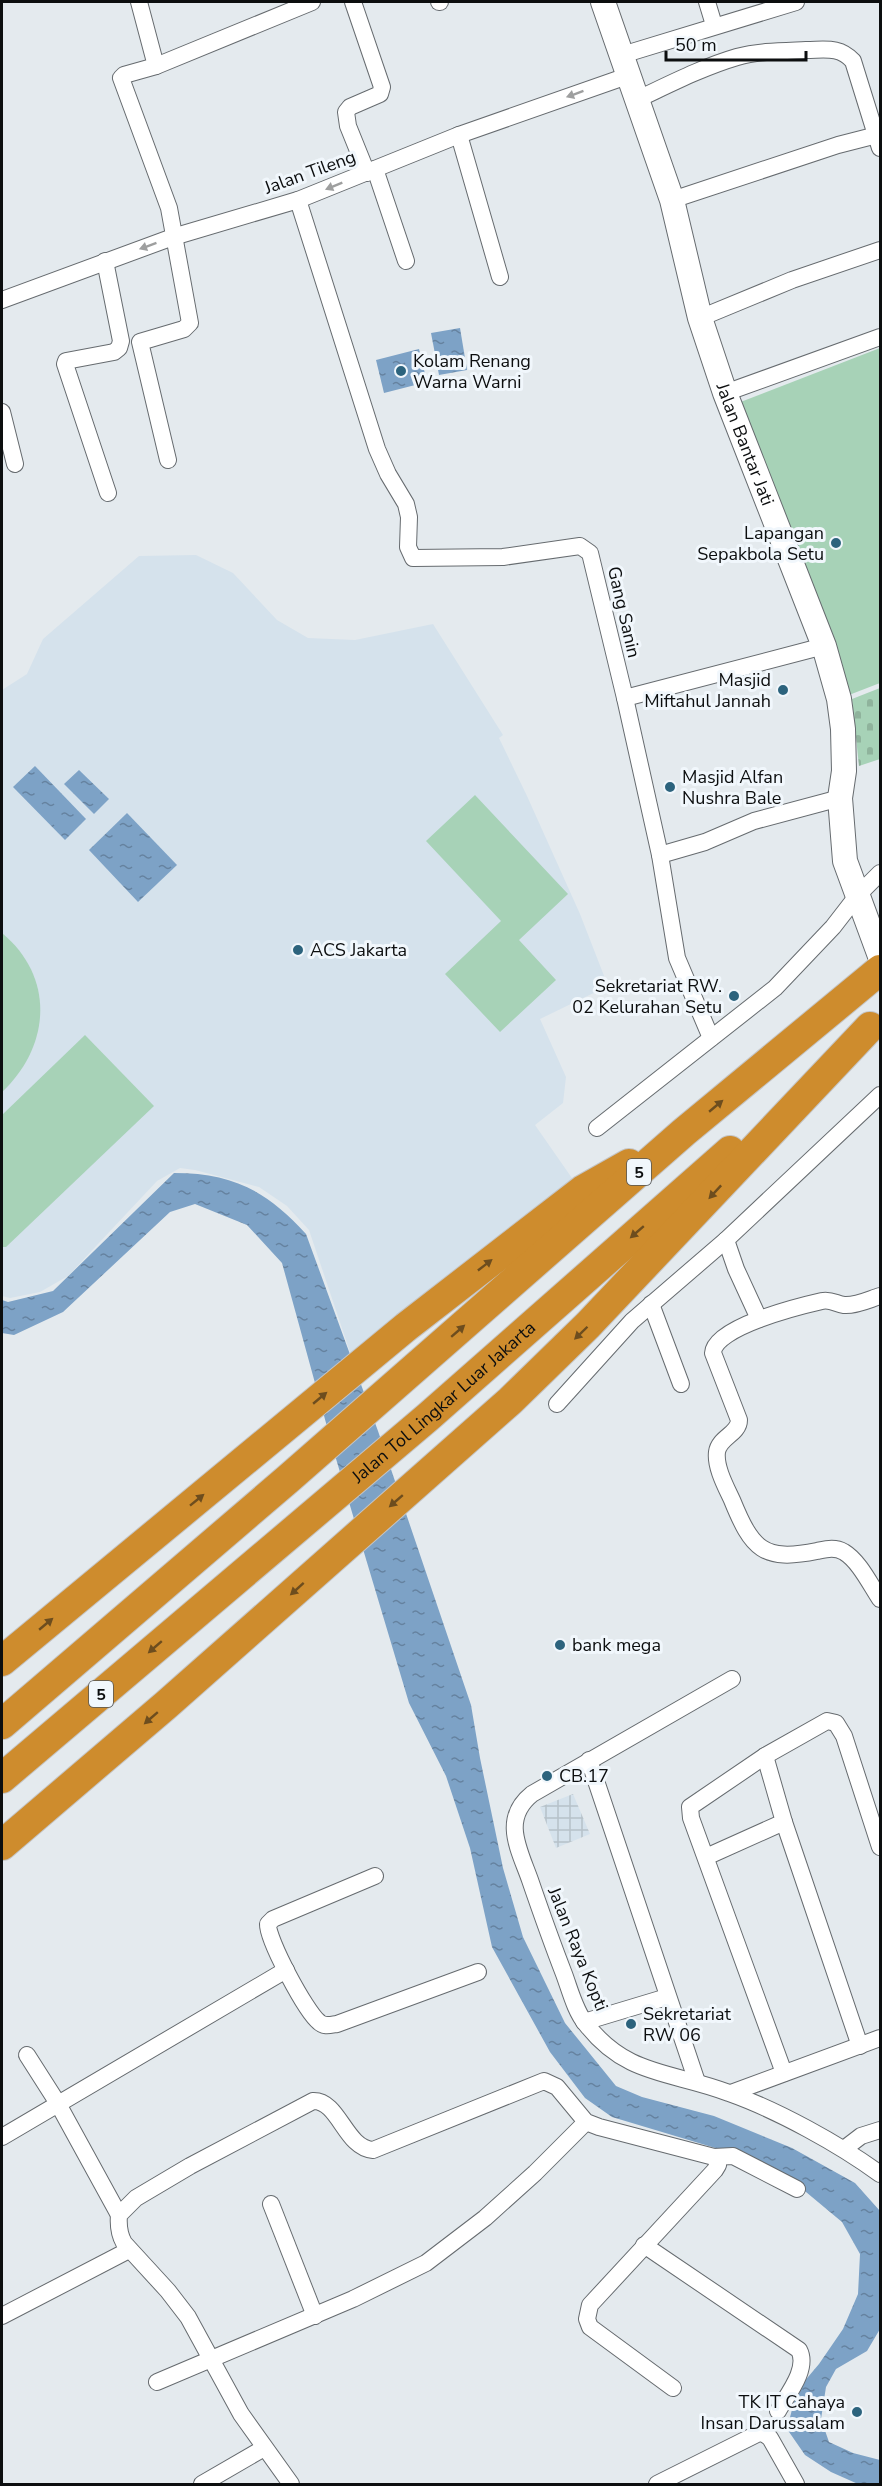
<svg xmlns="http://www.w3.org/2000/svg" width="882" height="2486" viewBox="0 0 882 2486" font-family="'Nunito Sans',sans-serif">
<style>
.built{fill:#d5e2ec}
.industrial{fill:url(#industrial-grid)}
.green{fill:#a7d2b7}
.cemetery{fill:url(#cemetery-stones)}
.water{fill:url(#water-ripples)}
.lines{fill:none;stroke-linecap:round;stroke-linejoin:round}
.street-casing{stroke:#666b6f;stroke-width:18}
.secondary-casing{stroke:#666b6f;stroke-width:26}
.highway-casing{stroke:#c5c5c5;stroke-width:32}
.street{stroke:#fff;stroke-width:16}
.secondary{stroke:#fff;stroke-width:24}
.highway{stroke:#ce8c2d;stroke-width:30}
.oneway{fill:#9e9f9f}
.oneway2{fill:#6d4d1e}
.poi-dot{fill:#2c637d;stroke:#f1f7fc;stroke-width:2}
.labels{text-anchor:middle;stroke-width:6;stroke-linejoin:round;paint-order:stroke}
.shield{fill:#f1f7fc;stroke:#515456;stroke-width:1.5}
.shield-label{font-size:16px;font-weight:bold;fill:#0c0e0f}
.street-label{font-size:18px;fill:#0c0e0f;stroke:#f1f7fc}
.poi-label{font-size:18px;fill:#0c0e0f;stroke:#f1f7fc;text-anchor:start}
</style>
<defs>
<pattern id="industrial-grid" width="8" height="8" patternUnits="userSpaceOnUse" patternTransform="scale(1.5)"><rect width="8" height="8" fill="#d5e2ec"/><path d="M0 4h8M4 0v8" fill="none" stroke="#b6c1c9"/></pattern>
<pattern id="cemetery-stones" width="16" height="16" patternUnits="userSpaceOnUse" patternTransform="scale(1.5)"><rect width="16" height="16" fill="#a7d2b7"/><path d="M2 7V4a2 2 0 0 1 4 0v3zM10 15v-3a2 2 0 0 1 4 0v3z" fill="#8fb39c"/></pattern>
<pattern id="water-ripples" width="26" height="14" patternUnits="userSpaceOnUse" patternTransform="scale(1.5)"><rect width="26" height="14" fill="#7da2c6"/><path d="M2 4q2-2 4 0t4 0M15 11q2-2 4 0t4 0" fill="none" stroke="#65829f"/></pattern>
</defs>
<rect width="100%" height="100%" fill="#e4eaee"/>
<path class="built" d="M196 555 233 573 277 620 308 638 355 640 433 624 503 735 499 738 527 796 580 914 608 986 540 1019 566 1077 563 1103 535 1125 574 1181 352 1358 309 1230 287 1206 259 1187 195 1170 180 1168 157 1181 68 1276 40 1292 10 1298 2 1296V690L27 674 43 639 139 556Z"/>
<path class="industrial" d="M573 1794 590 1834 556 1848 540 1807Z"/>
<g class="green">
<path d="M880 348V683L849 695 738 403Z"/>
<path d="M475 795 568 894 519 940 556 980 500 1032 445 974 501 921 426 841Z"/>
<path d="M2 933C56 978 50 1047 2 1092Z"/>
<path d="M85 1035 154 1106 6 1247H2V1115Z"/>
</g>
<path class="cemetery" d="M880 688V759L859 766 852 699Z"/>
<g class="water">
<path d="M460 328 467 370 439 375 431 333Z"/>
<path d="M419 349 427 382 384 393 376 360Z"/>
<path d="M35 766 86 819 65 840 13 787Z"/>
<path d="M79 770 109 799 94 814 64 784Z"/>
<path d="M127 813 177 865 138 902 89 850Z"/>
<path d="M174 1173C233 1173 267 1191 306 1234L378 1431 471 1705 480 1758 503 1868 523 1937 565 2023 616 2086 642 2097 714 2116 792 2148 855 2183 880 2211V2329L867 2351 836 2369 826 2387 821 2419 829 2442 853 2453 880 2460V2484H858L831 2472 805 2455 787 2429 797 2390 819 2364 843 2329 858 2294 860 2254 842 2222 800 2187 742 2156 612 2117 585 2098 550 2052 492 1947 470 1848 446 1776 409 1703 334 1452 282 1263 247 1225 195 1204 170 1212 63 1312 14 1335 2 1333V1300L8 1302 53 1291Z"/>
</g>
<g class="lines">
<g class="street-casing">
<g id="street">
<path d="M139 2 156 66"/>
<path d="M353 2 382 87 380 94 350 107 346 112 348 126 367 173"/>
<path d="M439 2H440"/>
<path d="M707 2 714 25"/>
<path d="M622 55 796 2"/>
<path d="M638 99C670 84 703 67 737 57 759 51 783 51 806 50 825 50 839 46 853 61L880 148"/>
<path d="M459 135 500 277"/>
<path d="M375 169 406 261"/>
<path d="M298 200 377 449 388 474 406 504 409 517 408 547 413 558 503 557 580 546 590 553 625 698 824 646"/>
<path d="M672 200 838 145 877 135"/>
<path d="M105 261 121 341 119 348 114 352 66 361 65 364 108 493"/>
<path d="M2 300 173 237 298 200 459 135 630 75"/>
<path d="M700 318 792 280 880 250"/>
<path d="M725 393 880 337"/>
<path d="M2 412 15 464"/>
<path d="M168 460 140 342 184 329 190 323 169 208 121 78 124 75 156 66 312 2"/>
<path d="M625 698 660 855 677 958 711 1038"/>
<path d="M660 855 705 842 754 821 840 798"/>
<path d="M597 1128 775 988 833 927 857 896 880 873"/>
<path d="M726 1240 736 1269 759 1319"/>
<path d="M880 1296C870 1299 856 1306 844 1305 836 1304 831 1299 822 1301 800 1306 714 1327 713 1353L739 1420C739 1434 719 1437 717 1452 715 1467 726 1487 732 1500 752 1549 763 1562 817 1551 827 1549 835 1547 844 1552 859 1561 870 1584 880 1599"/>
<path d="M651 1304 681 1384"/>
<path d="M557 1404 632 1321 726 1240 880 1095"/>
<path d="M732 1679 532 1794C501 1819 519 1849 530 1880 541 1912 552 1943 564 1974 570 1990 575 2011 586 2024 627 2077 672 2071 729 2093 777 2110 839 2144 880 2174"/>
<path d="M765 1756 784 1822 860 2046"/>
<path d="M589 1760 697 2082"/>
<path d="M706 1857 784 1822"/>
<path d="M375 1876 273 1919 268 1924C267 1939 306 2012 319 2022 324 2027 330 2025 337 2024L478 1972"/>
<path d="M584 2022 667 1997"/>
<path d="M27 2055 57 2102 119 2215"/>
<path d="M784 2073 691 1818 690 1807 765 1756 827 1721 836 1723 844 1736 880 1847"/>
<path d="M731 2093 880 2038"/>
<path d="M2 2137 286 1970"/>
<path d="M844 2149 861 2136 880 2130"/>
<path d="M714 2157 733 2156 797 2189"/>
<path d="M271 2204 315 2316"/>
<path d="M644 2245 799 2350C809 2369 787 2395 778 2411"/>
<path d="M2 2316 129 2250"/>
<path d="M157 2382 353 2299 426 2263 485 2218 535 2173 586 2122"/>
<path d="M202 2484 264 2448"/>
<path d="M291 2484 241 2414 188 2317 168 2291 124 2243C119 2234 118 2226 119 2215L136 2198 190 2166 313 2101C339 2100 345 2148 373 2150L544 2081 557 2087 586 2122 599 2127 714 2157 718 2165 715 2170 590 2305 587 2319 590 2327 673 2388"/>
<path d="M657 2484 761 2432 770 2438 796 2484"/>
</g>
</g>
<g class="secondary-casing">
<g id="secondary">
<path id="s1" d="M603 2 672 200 700 318 725 393 824 646 839 699 843 729 844 771 840 798 845 861 880 956"/>
</g>
</g>
<g class="highway-casing">
<g id="highway">
<path d="M2 1661 406 1327 583 1190 629 1164"/>
<path d="M2 1724 288 1479 684 1132 880 970"/>
<path id="s2" d="M2 1778 428 1417 730 1151"/>
<path d="M2 1845 166 1705 510 1401 588 1325 870 1027"/>
</g>
</g>
<use href="#street" class="street"/>
<use href="#secondary" class="secondary"/>
<use href="#highway" class="highway"/>
</g>
<defs><path id="oneway-solid" d="M-6-.8H1V-3.2L6.5 0L1 3.2V.8H-6Z" transform="scale(1.5)"/></defs>
<g class="oneway">
<use href="#oneway-solid" transform="translate(575 94) rotate(160)"/>
<use href="#oneway-solid" transform="translate(334 186) rotate(158)"/>
<use href="#oneway-solid" transform="translate(148 246) rotate(160)"/>
</g>
<g class="oneway2">
<use href="#oneway-solid" transform="translate(716 1106) rotate(-40)"/>
<use href="#oneway-solid" transform="translate(715 1192) rotate(133)"/>
<use href="#oneway-solid" transform="translate(637 1232) rotate(139)"/>
<use href="#oneway-solid" transform="translate(485 1265) rotate(-38)"/>
<use href="#oneway-solid" transform="translate(458 1331) rotate(-41)"/>
<use href="#oneway-solid" transform="translate(581 1333) rotate(136)"/>
<use href="#oneway-solid" transform="translate(320 1398) rotate(-40)"/>
<use href="#oneway-solid" transform="translate(197 1500) rotate(-39)"/>
<use href="#oneway-solid" transform="translate(396 1501) rotate(139)"/>
<use href="#oneway-solid" transform="translate(297 1589) rotate(138)"/>
<use href="#oneway-solid" transform="translate(46 1624) rotate(-40)"/>
<use href="#oneway-solid" transform="translate(155 1647) rotate(139)"/>
<use href="#oneway-solid" transform="translate(151 1718) rotate(139)"/>
</g>
<g class="poi-dot">
<circle cx="401" cy="371" r="6"/>
<circle cx="836" cy="543" r="6"/>
<circle cx="783" cy="690" r="6"/>
<circle cx="670" cy="787" r="6"/>
<circle cx="298" cy="950" r="6"/>
<circle cx="734" cy="996" r="6"/>
<circle cx="560" cy="1645" r="6"/>
<circle cx="547" cy="1776" r="6"/>
<circle cx="631" cy="2024" r="6"/>
<circle cx="857" cy="2412" r="6"/>
</g>
<g class="labels">
<g class="shield">
<rect x="627" y="1159" width="24" height="26" rx="4.5"/>
<rect x="89" y="1681" width="24" height="26" rx="4.5"/>
</g>
<g class="shield-label">
<text x="639" y="1178">5</text>
<text x="101" y="1700">5</text>
</g>
<g class="street-label">
<text transform="translate(310 172) rotate(-20)" y="6">Jalan Tileng</text>
<text dy="6" stroke="none"><textPath href="#s1" startOffset="465">Jalan Bantar Jati</textPath></text>
<text transform="translate(624 612) rotate(77)" y="6">Gang Sanin</text>
<text dy="6" stroke="none"><textPath href="#s2" startOffset="580">Jalan Tol Lingkar Luar Jakarta</textPath></text>
<text transform="translate(578 1949) rotate(68)" y="6">Jalan Raya Kopti</text>
</g>
<g class="poi-label">
<text x="413" y="367">Kolam Renang<tspan x="413" dy="21">Warna Warni</tspan></text>
<text x="824" y="539" text-anchor="end">Lapangan<tspan x="824" dy="21">Sepakbola Setu</tspan></text>
<text x="771" y="686" text-anchor="end">Masjid<tspan x="771" dy="21">Miftahul Jannah</tspan></text>
<text x="682" y="783">Masjid Alfan<tspan x="682" dy="21">Nushra Bale</tspan></text>
<text x="310" y="956">ACS Jakarta</text>
<text x="722" y="992" text-anchor="end">Sekretariat RW.<tspan x="722" dy="21">02 Kelurahan Setu</tspan></text>
<text x="572" y="1651">bank mega</text>
<text x="559" y="1782">CB.17</text>
<text x="643" y="2020">Sekretariat<tspan x="643" dy="21">RW 06</tspan></text>
<text x="845" y="2408" text-anchor="end">TK IT Cahaya<tspan x="845" dy="21">Insan Darussalam</tspan></text>
</g>
</g>
<rect width="882" height="2486" fill="none" stroke="#0c0e0f" stroke-width="6"/>
<path d="M666 51v9h140v-9" fill="none" stroke="#0c0e0f" stroke-width="3"/>
<text x="675" y="51" font-size="18" fill="#0c0e0f" stroke="#f1f7fc" stroke-width="4.5" paint-order="stroke">50 m</text>
</svg>
